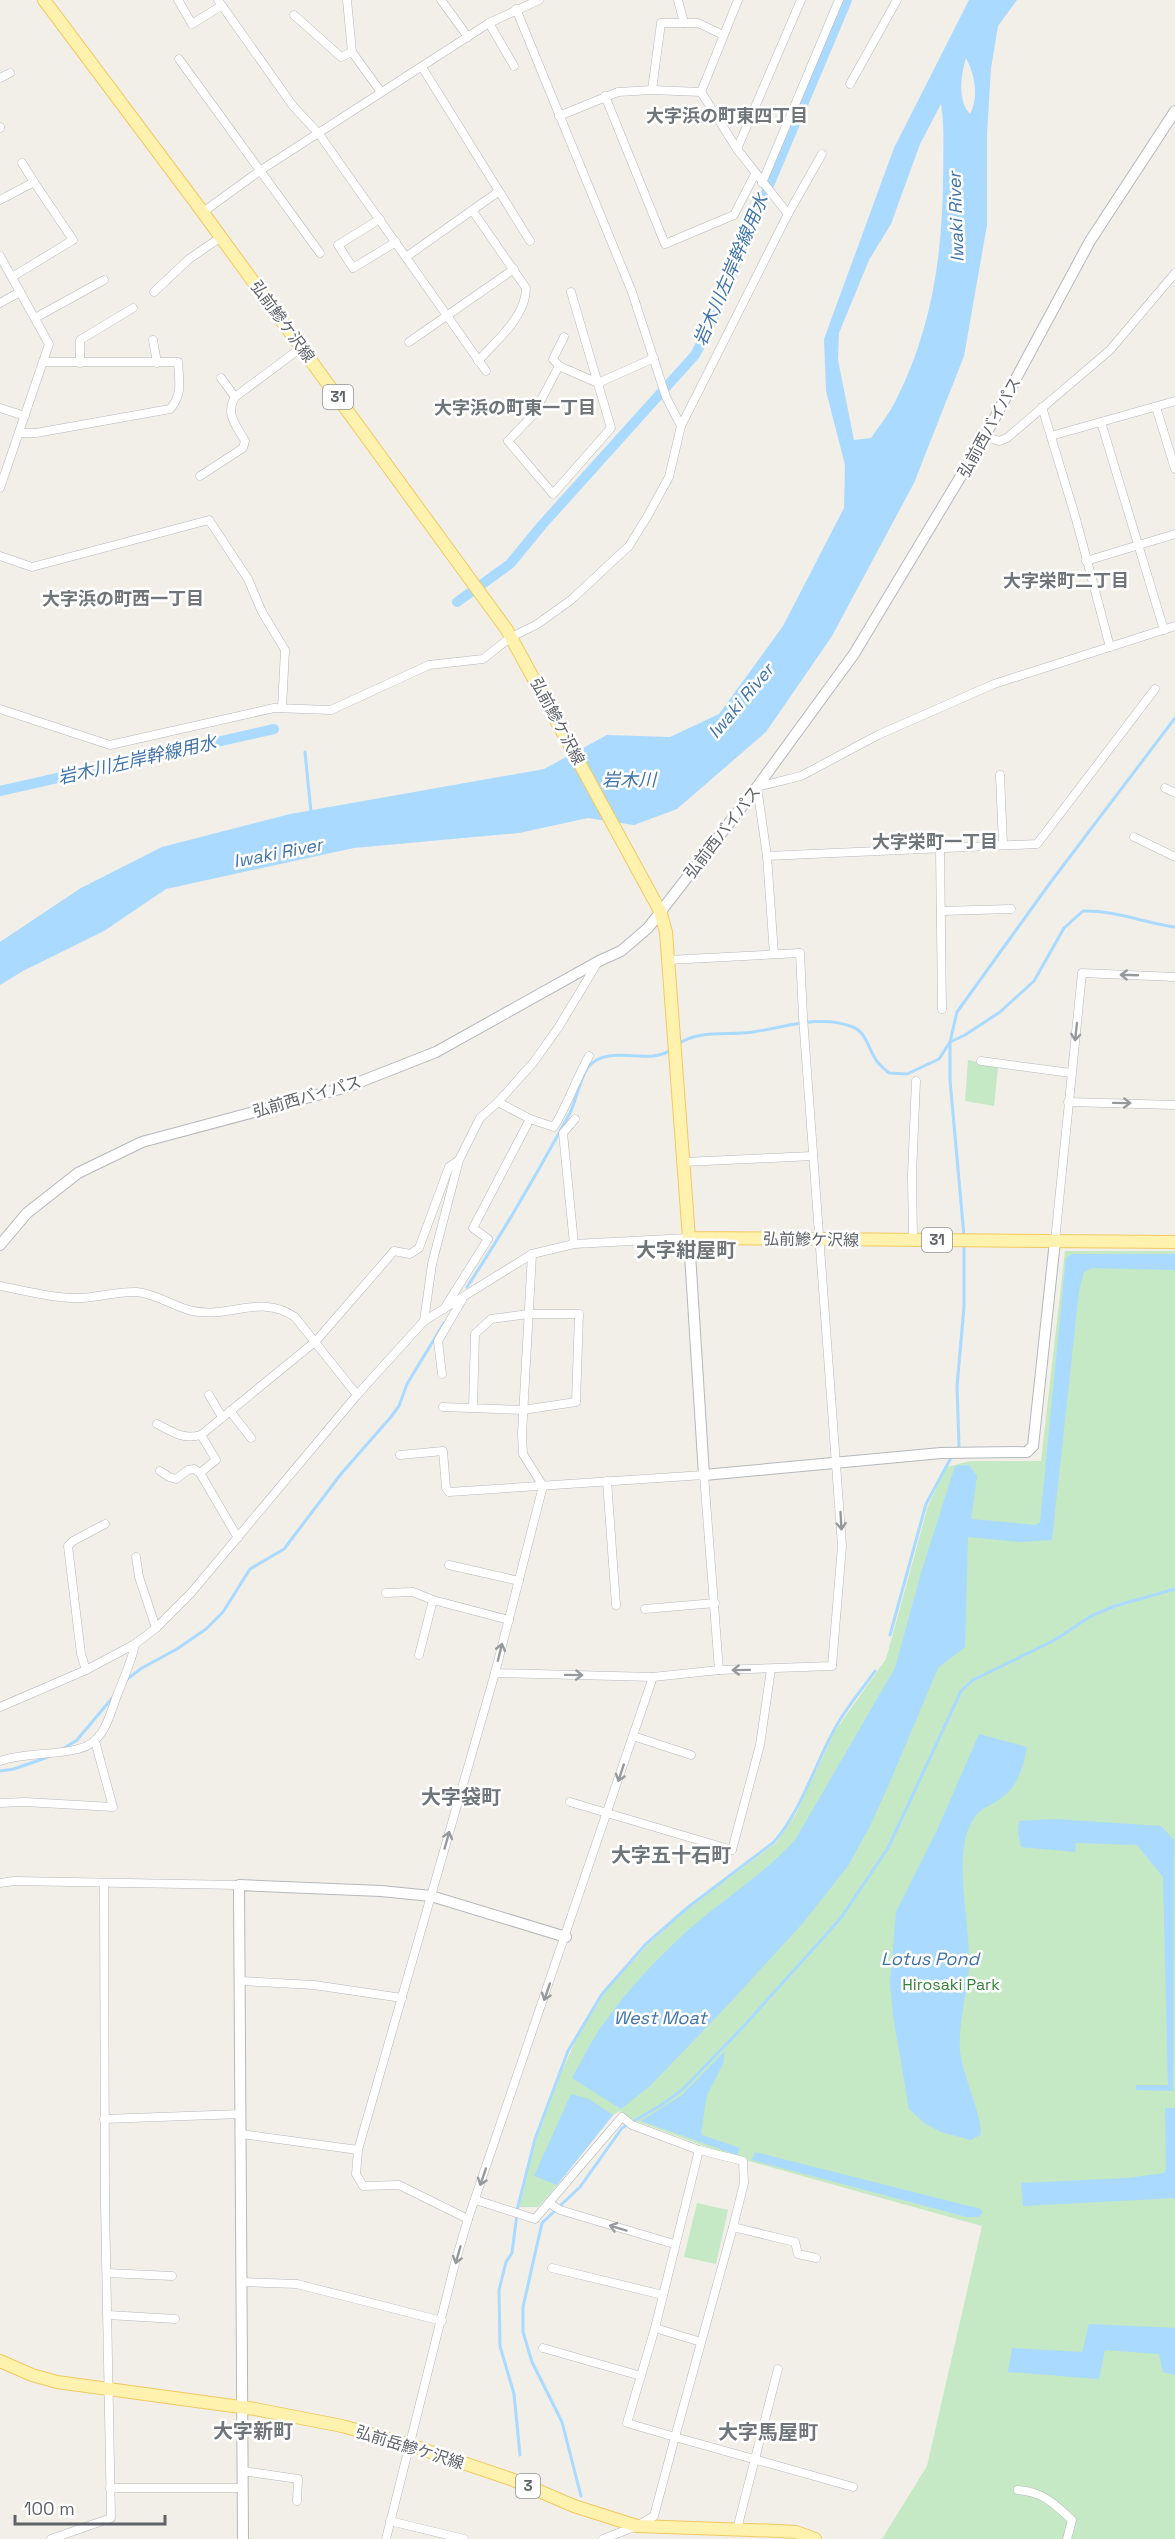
<svg xmlns="http://www.w3.org/2000/svg" width="1175" height="2539" viewBox="0 0 1175 2539" font-family="'Space Grotesk','Noto Sans JP',sans-serif">
<style>
.green{fill:#c5e8c5}
.water{fill:#aadaff;fill-rule:evenodd}
.lines{fill:none;stroke-linecap:round;stroke-linejoin:round}
.stream{stroke:#aadaff;stroke-width:3}
.canal{stroke:#aadaff;stroke-width:10}
.minor-casing{stroke:#b5b8bc;stroke-width:9}
.tertiary-casing{stroke:#b5b8bc;stroke-width:12}
.primary-casing{stroke:#f2c960;stroke-width:14}
.minor{stroke:#fff;stroke-width:8}
.tertiary{stroke:#fff;stroke-width:10}
.primary{stroke:#fff2af;stroke-width:12}
.oneway{stroke:#979a9d}
.labels{text-anchor:middle;stroke-width:5;stroke-linejoin:round;paint-order:stroke}
.shield{fill:#fff;stroke:#8f9295;stroke-width:1.5}
.shield-label{font-size:15px;font-weight:bold;fill:#5f6368}
.street-label{font-size:16px;fill:#5f6368;stroke:#fff}
.park-label{font-size:16px;fill:#348238;stroke:#fff}
.neighbourhood-label{font-size:18px;font-weight:bold;fill:#70757a;stroke:#fff}
.water-label{font-size:18px;font-style:italic;fill:#4174aa;stroke:#fff}
.quarter-label{font-size:20px;font-weight:bold;fill:#70757a;stroke:#fff}
</style>
<rect width="100%" height="100%" fill="#f1efe8"/>
<g class="green">
<path d="M968 1060 998 1067 994 1106 965 1101Z"/>
<path d="M1065 1251H1175V2539H882L927 2466 982 2226 734 2157 628 2118 620 2111 613 2115 545 2200 538 2207H519L534 2146 559 2078 578 2035 607 1989 647 1946 681 1914 776 1843 796 1814 835 1731 886 1659 928 1506 947 1467 970 1461H1041Z"/>
<path d="M697 2203 728 2210 716 2264 684 2257Z"/>
</g>
<g class="water">
<path d="M969 0H1017L998 26 991 68 987 134V225L964 356 914 483 832 636 766 732 677 809 634 825 588 818 519 833 354 848 166 889 104 931 23 971 0 985V942L81 888 162 847 290 814 544 769 607 735 670 737 719 714 783 626 844 508 845 465 826 391 824 339 894 148ZM966 58C975 75 979 97 970 114 957 100 961 75 966 58ZM941 104C945 130 943 156 943 182 942 259 931 331 896 400 890 413 879 426 871 438L854 440 838 360 839 333 869 260 891 224 920 144Z"/>
<path d="M1072 1254H1175V1270L1092 1268 1084 1272 1079 1291 1052 1540 1021 1542 968 1537 965 1647 938 1668 890 1782 870 1826 848 1866 803 1923 726 2007 650 2086 621 2109 572 2078C582 2061 590 2042 602 2026 626 1991 656 1960 687 1931 722 1900 763 1875 795 1840L895 1668 921 1573 955 1466 969 1465 977 1476 971 1519 1036 1525 1040 1522 1066 1258Z"/>
<path d="M979 1734 1027 1747C1024 1764 1018 1785 1004 1796 990 1808 980 1805 970 1825 953 1862 971 1926 969 1967 967 1995 956 2031 961 2058 966 2082 977 2105 981 2129L980 2135 971 2140 941 2132 924 2123 909 2109 893 2016 890 1983 896 1912 938 1828Z"/>
<path d="M1055 1819 1161 1826 1174 1840 1173 2091 1136 2090V2085H1168L1163 1877 1137 1845 1076 1843 1075 1852 1021 1847 1018 1832 1019 1821Z"/>
<path d="M725 2051 723 2064 707 2095 701 2132 702 2135 740 2148 737 2155 641 2121 682 2095Z"/>
<path d="M571 2094 589 2099 613 2115 557 2185 534 2176Z"/>
<path d="M1165 2108H1175V2198L1023 2206 1021 2183 1128 2178 1164 2173 1166 2169Z"/>
<path d="M755 2152 981 2209 983 2213 978 2217H967L752 2160Z"/>
<path d="M1089 2324 1175 2328V2375L1163 2372 1159 2354 1105 2350 1099 2379 1008 2372 1012 2348 1082 2352Z"/>
</g>
<g class="lines">
<g class="stream">
<path d="M305 752 311 812"/>
<path d="M677 1045C698 1029 729 1036 753 1032 786 1027 821 1014 853 1027 866 1032 869 1050 876 1060 879 1065 885 1069 889 1073L907 1074 939 1059 950 1042 965 1035 1000 1012 1034 981 1064 928 1083 911C1114 910 1144 923 1175 927"/>
<path d="M964 1236 950 1080V1042L957 1012 1050 883 1175 718"/>
<path d="M467 1287C504 1231 538 1172 570 1113 576 1101 582 1072 589 1066 610 1043 649 1067 672 1049"/>
<path d="M956 1451 959 1446 957 1386 964 1307V1243"/>
<path d="M890 1635 926 1504 952 1456"/>
<path d="M126 1680 142 1668 177 1649 206 1629 223 1612 250 1569 284 1549 341 1474 390 1418 399 1406 407 1384 444 1323"/>
<path d="M61 1750 77 1740 113 1697"/>
<path d="M0 1771 14 1769 48 1757"/>
<path d="M520 2455 514 2394 500 2346 499 2290 506 2262 512 2253 518 2206 535 2139 568 2051 602 1994 646 1944 687 1908 774 1842C802 1809 813 1769 833 1732 844 1710 861 1691 875 1671"/>
<path d="M581 2496 562 2422 532 2362 523 2332V2307L542 2223 580 2187 622 2128 663 2104 683 2089 741 2029 840 1919 888 1848 961 1691 973 1680 1055 1640 1091 1616 1115 1606 1175 1589"/>
</g>
<g class="canal">
<path d="M457 602 510 564 542 525 695 355 708 330 847 0"/>
<path d="M0 791 274 729"/>
</g>
<g class="minor-casing">
<g id="minor">
<path d="M178 0 192 24 221 6"/>
<path d="M218 0 293 106 319 134 486 371"/>
<path d="M347 0 352 52 381 92"/>
<path d="M441 0 468 37"/>
<path d="M678 0 684 23"/>
<path d="M516 9 632 292 666 397 681 426"/>
<path d="M294 15 341 57 352 52"/>
<path d="M489 23 514 66"/>
<path d="M179 59 320 253"/>
<path d="M422 67 530 241"/>
<path d="M0 78 10 73"/>
<path d="M850 84 897 0"/>
<path d="M652 90 661 23H698L723 35"/>
<path d="M701 92 738 0"/>
<path d="M605 96 665 244 734 215 755 174"/>
<path d="M559 116 618 92 652 90 701 92 737 149 788 214"/>
<path d="M0 128V127"/>
<path d="M737 149 801 0"/>
<path d="M22 163 34 182"/>
<path d="M762 183 839 0"/>
<path d="M0 200 34 182 73 240 12 277"/>
<path d="M472 210 526 288C526 317 496 341 478 361"/>
<path d="M203 212 261 170 489 23 539 0"/>
<path d="M380 219 338 245 353 268 396 242"/>
<path d="M0 256 49 344 0 488"/>
<path d="M406 257 498 192"/>
<path d="M154 292 189 259 221 237"/>
<path d="M571 292 611 428 553 494 508 441 533 415 559 366 598 383 654 358"/>
<path d="M0 303 20 292"/>
<path d="M35 318 104 280"/>
<path d="M153 340 157 363"/>
<path d="M409 342 514 269"/>
<path d="M80 363V340L133 308"/>
<path d="M559 366 553 359 564 337"/>
<path d="M221 378 235 397"/>
<path d="M1042 407 1076 519 1110 647"/>
<path d="M1156 407 1175 469"/>
<path d="M0 408 25 416"/>
<path d="M1101 422 1164 630"/>
<path d="M19 433H36L170 409C183 395 179 380 178 362H43"/>
<path d="M985 436 999 441 1007 438 1110 350 1175 273"/>
<path d="M1051 436 1175 401"/>
<path d="M200 476 243 448 245 441C236 425 225 414 235 397L302 347"/>
<path d="M0 556 32 567 209 520 248 579 262 612 285 650 282 708"/>
<path d="M1086 561 1175 534"/>
<path d="M0 709 110 745 274 708 331 710 429 665 483 659 511 637 536 625 571 600 629 546 647 517 669 477 681 426 788 214 822 154"/>
<path d="M1000 775 1003 845"/>
<path d="M1165 788 1175 793"/>
<path d="M1134 837 1175 857"/>
<path d="M940 849 942 1009"/>
<path d="M767 856 1037 844 1155 689"/>
<path d="M941 911 1011 909"/>
<path d="M774 954 767 856 757 787 801 776 878 735 994 684 1175 626"/>
<path d="M668 960 800 953 803 1017 842 1546 832 1666 719 1670"/>
<path d="M981 1061 1071 1073"/>
<path d="M498 1102 530 1119 554 1127C568 1104 576 1079 589 1056"/>
<path d="M1068 1102 1175 1105"/>
<path d="M684 1162 813 1156"/>
<path d="M913 1240 912 1174 916 1081"/>
<path d="M1055 1241 1082 973 1175 977"/>
<path d="M574 1244 563 1133 575 1119"/>
<path d="M0 1286C26 1291 56 1299 82 1298 100 1297 119 1291 137 1292 157 1294 174 1307 193 1311 230 1319 260 1293 295 1317L357 1395"/>
<path d="M444 1309 488 1239 473 1228 530 1119"/>
<path d="M424 1321 432 1264 459 1160 480 1118 498 1102 533 1063 558 1028 598 962"/>
<path d="M442 1374 438 1341 462 1300"/>
<path d="M209 1395 222 1417"/>
<path d="M443 1407 523 1410 576 1402 579 1314H529L491 1319 475 1334 473 1408"/>
<path d="M230 1411 251 1438"/>
<path d="M157 1424C173 1432 183 1440 201 1435"/>
<path d="M400 1455 443 1451 446 1488 449 1492 704 1475 719 1670 653 1677 495 1673"/>
<path d="M160 1471 169 1477 176 1479 188 1470 194 1469 200 1473 238 1538"/>
<path d="M200 1473 216 1460 201 1435 316 1341 394 1251 410 1254 419 1248 449 1167 459 1160"/>
<path d="M607 1481 616 1605"/>
<path d="M136 1557 139 1577 156 1628"/>
<path d="M449 1565 519 1581"/>
<path d="M386 1593 413 1592 433 1600 509 1620"/>
<path d="M645 1609 715 1603"/>
<path d="M419 1655 433 1600"/>
<path d="M86 1670 81 1654 68 1546 73 1541 105 1524"/>
<path d="M0 1707 86 1670 135 1644 156 1628 191 1593 357 1395 424 1321 532 1254 574 1244 689 1238"/>
<path d="M633 1736 691 1755"/>
<path d="M0 1761C26 1752 51 1756 78 1749 102 1744 108 1721 115 1701 122 1681 131 1665 135 1644"/>
<path d="M570 1802 732 1850 760 1745 771 1669"/>
<path d="M0 1803 25 1802 113 1807 95 1741"/>
<path d="M0 1883 14 1881 239 1885"/>
<path d="M240 1981 314 1985 402 1998"/>
<path d="M104 2119 241 2114"/>
<path d="M241 2134 358 2150"/>
<path d="M699 2150 743 2161 744 2183 733 2227"/>
<path d="M476 2200 535 2219 622 2117 632 2125 699 2150 655 2328 627 2423 675 2437 654 2516 637 2526 603 2539"/>
<path d="M549 2203 560 2210 674 2244"/>
<path d="M468 2219 399 2185 363 2186 356 2174 358 2150 495 1673 543 1486 523 1454 522 1434 532 1254"/>
<path d="M816 2258 798 2254 795 2242 733 2227 675 2437 853 2487"/>
<path d="M552 2268 663 2295"/>
<path d="M107 2273 172 2276"/>
<path d="M242 2282 297 2284 442 2321"/>
<path d="M108 2315 175 2319"/>
<path d="M655 2328 701 2342"/>
<path d="M543 2348 641 2376"/>
<path d="M243 2471 298 2479 297 2501"/>
<path d="M110 2488H243"/>
<path d="M1018 2490C1044 2492 1054 2504 1072 2520L1067 2539"/>
<path d="M390 2521 464 2539"/>
<path d="M737 2529 778 2369"/>
<path d="M51 2539 111 2518 105 2203 104 1883"/>
<path d="M386 2539 455 2263 468 2219 653 1677"/>
</g>
</g>
<g class="tertiary-casing">
<g id="tertiary">
<path d="M689 1238 704 1475 941 1453 1027 1452 1033 1446 1055 1241"/>
<path d="M0 1245 27 1213 78 1173 142 1142 347 1087 436 1052 599 961 621 951 648 928 757 787 854 654 985 436 1090 241 1175 111"/>
<path d="M243 2539 239 1885 381 1891 431 1896 566 1937"/>
</g>
</g>
<g class="primary-casing">
<g id="primary">
<path d="M44 0 196 203 507 630 660 911 666 932 689 1238 1175 1242"/>
<path d="M0 2361 32 2375 57 2382 255 2409 342 2426 410 2445 511 2479 574 2506 637 2526 780 2531 796 2532 815 2539"/>
</g>
</g>
<use href="#minor" class="minor"/>
<use href="#tertiary" class="tertiary"/>
<use href="#primary" class="primary"/>
</g>
<defs><path id="oneway-shaft" d="M-6 0H5M1.5-3L5.5 0L1.5 3" fill="none" stroke-width="1.6" stroke-linecap="round" stroke-linejoin="round" transform="scale(1.5)"/></defs>
<g class="oneway">
<use href="#oneway-shaft" transform="translate(1129 975) rotate(-178)"/>
<use href="#oneway-shaft" transform="translate(1076 1032) rotate(96)"/>
<use href="#oneway-shaft" transform="translate(1122 1103) rotate(1)"/>
<use href="#oneway-shaft" transform="translate(841 1521) rotate(87)"/>
<use href="#oneway-shaft" transform="translate(500 1652) rotate(-76)"/>
<use href="#oneway-shaft" transform="translate(741 1670) rotate(179)"/>
<use href="#oneway-shaft" transform="translate(574 1675) rotate(1)"/>
<use href="#oneway-shaft" transform="translate(621 1773) rotate(108)"/>
<use href="#oneway-shaft" transform="translate(447 1840) rotate(-74)"/>
<use href="#oneway-shaft" transform="translate(547 1992) rotate(109)"/>
<use href="#oneway-shaft" transform="translate(483 2177) rotate(109)"/>
<use href="#oneway-shaft" transform="translate(618 2228) rotate(-163)"/>
<use href="#oneway-shaft" transform="translate(458 2255) rotate(106)"/>
</g>
<g class="labels">
<g class="shield">
<rect x="323" y="385" width="30" height="24" rx="4.5"/>
<rect x="922" y="1228" width="30" height="24" rx="4.5"/>
<rect x="516" y="2474" width="24" height="24" rx="4.5"/>
</g>
<g class="shield-label">
<text x="338" y="402">31</text>
<text x="937" y="1245">31</text>
<text x="528" y="2491">3</text>
</g>
<g class="street-label">
<text transform="translate(283 321) rotate(54)" y="6">弘前鰺ケ沢線</text>
<text transform="translate(989 427) rotate(-61)" y="6">弘前西バイパス</text>
<text transform="translate(558 721) rotate(62)" y="6">弘前鰺ケ沢線</text>
<text transform="translate(722 832) rotate(-52)" y="6">弘前西バイパス</text>
<text transform="translate(307 1096) rotate(-16)" y="6">弘前西バイパス</text>
<text transform="translate(811 1239) rotate(1)" y="6">弘前鰺ケ沢線</text>
<text transform="translate(410 2447) rotate(17)" y="6">弘前岳鰺ケ沢線</text>
</g>
<g class="park-label">
<text x="951" y="1990">Hirosaki Park</text>
</g>
<g class="neighbourhood-label">
<text x="727" y="122">大字浜の町東四丁目</text>
<text x="515" y="414">大字浜の町東一丁目</text>
<text x="1066" y="587">大字栄町二丁目</text>
<text x="123" y="605">大字浜の町西一丁目</text>
<text x="935" y="848">大字栄町一丁目</text>
</g>
<g class="water-label">
<text transform="translate(956 217) rotate(-92)" y="6">Iwaki River</text>
<text transform="translate(731 270) rotate(-67)" y="6">岩木川左岸幹線用水</text>
<text transform="translate(741 701) rotate(-50)" y="6">Iwaki River</text>
<text transform="translate(137 760) rotate(-13)" y="6">岩木川左岸幹線用水</text>
<text x="629" y="786">岩木川</text>
<text transform="translate(278 853) rotate(-11)" y="6">Iwaki River</text>
<text x="930" y="1965">Lotus Pond</text>
<text x="660" y="2024">West Moat</text>
</g>
<g class="quarter-label">
<text x="686" y="1257">大字紺屋町</text>
<text x="461" y="1804">大字袋町</text>
<text x="671" y="1862">大字五十石町</text>
<text x="253" y="2438">大字新町</text>
<text x="768" y="2439">大字馬屋町</text>
</g>
</g>
<path d="M15 2515v9h150v-9" fill="none" stroke="#5f6368" stroke-width="3"/>
<text x="24" y="2515" font-size="18" fill="#5f6368" stroke="#ffffff" stroke-width="4.5" paint-order="stroke">100 m</text>
</svg>
